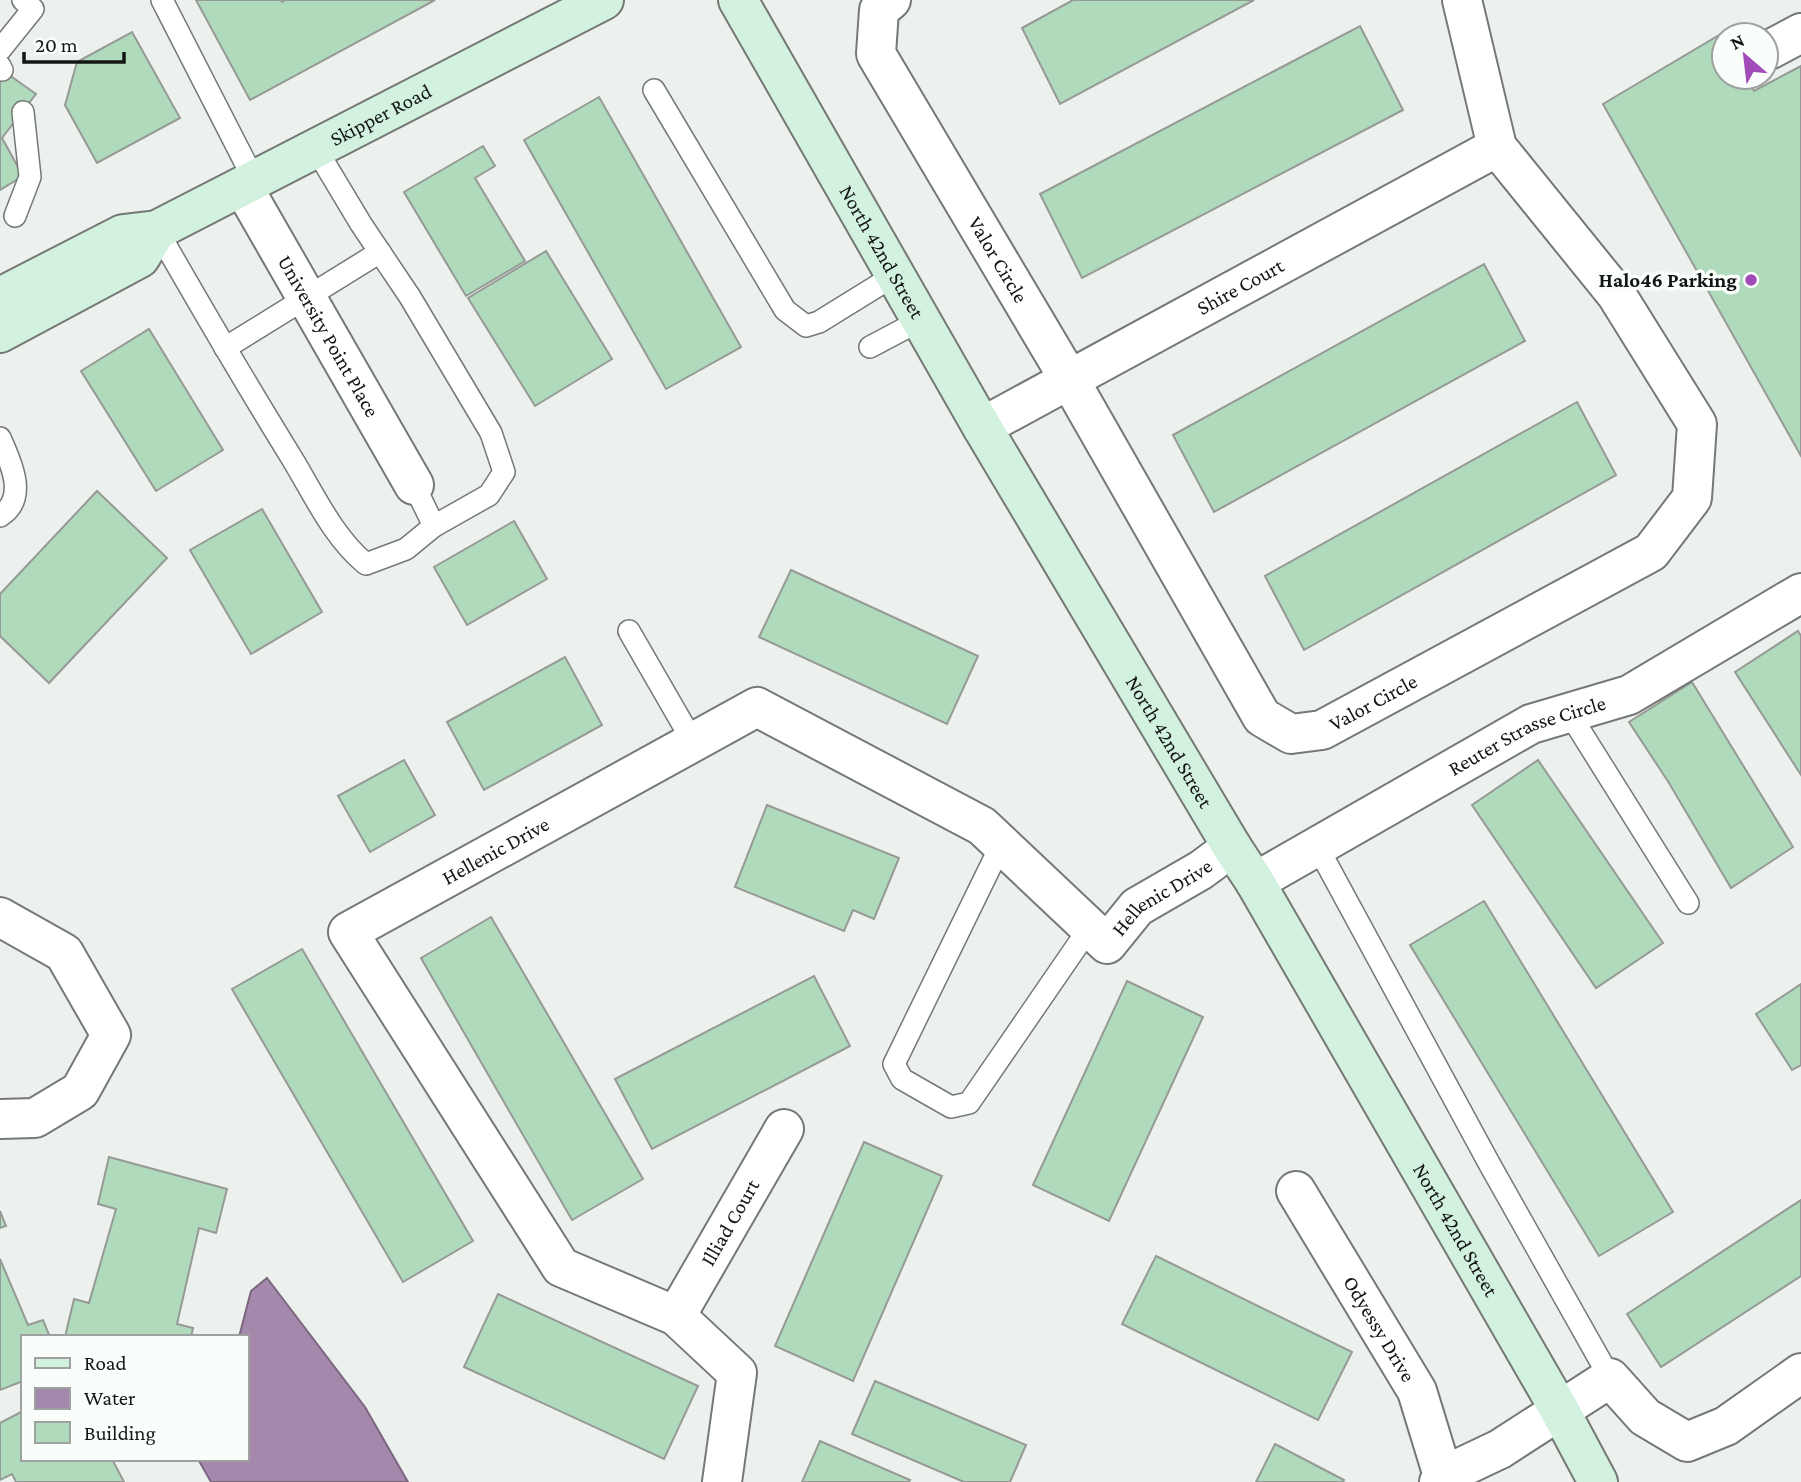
<svg xmlns="http://www.w3.org/2000/svg" width="1801" height="1482" viewBox="0 0 1801 1482" font-family="'Crimson Pro',serif">
<style>
.water{fill:#a589ad;stroke:#7a667f;stroke-width:2}
.building{fill:#afdabc;stroke:#969a97;stroke-width:2}
.lines{fill:none;stroke-linecap:round;stroke-linejoin:round}
.lane-casing{stroke:#757976;stroke-width:24}
.street-casing{stroke:#757976;stroke-width:42}
.secondary-casing{stroke:#757976;stroke-width:42}
.lane{stroke:#fff;stroke-width:21}
.street{stroke:#fff;stroke-width:38}
.secondary{stroke:#d2f1de;stroke-width:38}
.poi-dot{fill:#a24cba;stroke:#fafefb;stroke-width:2.5}
.labels{text-anchor:middle;stroke-width:7;stroke-linejoin:round;paint-order:stroke}
.street-label{font-size:21px;fill:#141615;stroke:#fafefb}
.poi-label{font-size:21px;font-weight:bold;fill:#141615;stroke:#fafefb;text-anchor:end}
</style>
<rect width="100%" height="100%" fill="#edf1ee"/>
<path class="water" d="M267 1278 365 1407 408 1482H211L198 1459H247V1337H239L251 1291Z"/>
<g class="building">
<path d="M196 0H281L282 2 285 0H435L250 100Z"/>
<path d="M1073 0H1254L1060 104 1022 28Z"/>
<path d="M1360 26 1403 110 1082 278 1040 194Z"/>
<path d="M132 32 180 118 97 163 65 105 77 62Z"/>
<path d="M1721 34 1724 40V77H1746L1754 91 1801 66V456L1603 104Z"/>
<path d="M2 70 36 94 2 138 23 176 0 190V73Z"/>
<path d="M599 97 741 347 666 389 524 140Z"/>
<path d="M483 146 495 166 475 178 525 261 466 296 404 192Z"/>
<path d="M546 251 612 359 535 406 468 298Z"/>
<path d="M1484 264 1525 341 1214 512 1173 435Z"/>
<path d="M149 329 223 450 156 491 81 371Z"/>
<path d="M1577 402 1616 475 1304 650 1265 576Z"/>
<path d="M97 491 167 558 49 683 0 636V594Z"/>
<path d="M262 509 322 612 251 654 190 550Z"/>
<path d="M514 521 547 579 467 625 434 567Z"/>
<path d="M791 570 978 656 947 724 759 637Z"/>
<path d="M1798 631 1801 636V775L1735 672Z"/>
<path d="M565 657 602 725 484 790 447 722Z"/>
<path d="M1692 682 1793 847 1731 888 1669 783 1629 722Z"/>
<path d="M404 760 435 815 370 852 338 796Z"/>
<path d="M1538 760 1663 943 1596 988 1472 805Z"/>
<path d="M767 805 899 858 874 919 853 910 844 931 735 887Z"/>
<path d="M1484 901 1673 1212 1599 1256 1410 945Z"/>
<path d="M491 917 643 1179 572 1220 421 958Z"/>
<path d="M302 949 473 1241 403 1282 232 989Z"/>
<path d="M814 976 850 1046 652 1149 615 1079Z"/>
<path d="M1127 981 1203 1017 1109 1221 1033 1185Z"/>
<path d="M1801 984V1065L1792 1070 1756 1014Z"/>
<path d="M864 1142 942 1176 853 1381 775 1346Z"/>
<path d="M109 1157 227 1189 216 1233 199 1228 177 1324 193 1328 191 1337H65L74 1299 89 1303 116 1209 98 1204Z"/>
<path d="M1801 1200V1276L1661 1367 1627 1314Z"/>
<path d="M0 1211 6 1226 0 1228Z"/>
<path d="M1156 1256 1352 1352 1318 1420 1122 1324Z"/>
<path d="M0 1259 28 1325 43 1320 50 1337H23V1381L0 1390Z"/>
<path d="M498 1294 698 1386 664 1459 464 1367Z"/>
<path d="M875 1381 1026 1445 1010 1482H964L852 1434Z"/>
<path d="M23 1411V1459H112L124 1482H16L12 1474 0 1480V1423Z"/>
<path d="M820 1441 910 1480 909 1482H802Z"/>
<path d="M1275 1444 1344 1480 1343 1482H1256Z"/>
</g>
<g class="lines">
<g class="lane-casing">
<g id="lane">
<path d="M162 0 248 168 243 187"/>
<path d="M0 50 33 9 23 0"/>
<path d="M0 66 2 70"/>
<path d="M654 90 785 310 806 326 819 322 895 275"/>
<path d="M316 149 361 224 410 297 491 433 504 472 489 495 434 526"/>
<path d="M15 216 30 177 23 112"/>
<path d="M157 230C201 307 246 384 293 460 314 495 334 538 366 564L406 549 434 526 414 485"/>
<path d="M870 347 921 320"/>
<path d="M225 348 380 252"/>
<path d="M0 438C10 461 29 498 0 516"/>
<path d="M629 631 693 742"/>
<path d="M1569 713 1688 903"/>
<path d="M1001 845 894 1064 902 1079 951 1107 969 1103 1090 927"/>
<path d="M1317 846 1490 1165 1610 1378"/>
</g>
</g>
<g class="street-casing">
<g id="street">
<path id="s1" d="M891 0 879 10 876 54 1069 379 1262 717 1291 734 1322 730 1651 552 1692 498 1697 424 1616 294 1497 147 1462 0"/>
<path d="M1769 50 1801 33"/>
<path id="s2" d="M243 187 414 485"/>
<path id="s3" d="M982 427 1497 147"/>
<path id="s4" d="M1255 882 1531 724 1629 695 1801 593"/>
<path d="M0 917 64 953 111 1035 80 1091 35 1118 0 1119"/>
<path id="s5" d="M1296 1191 1417 1391 1443 1476"/>
<path id="s6" d="M676 1316 784 1129"/>
<path id="s7" d="M722 1482 737 1373 676 1316 561 1267 348 932 757 707 982 826 1107 944 1137 907 1201 870 1232 847"/>
<path d="M1439 1482 1443 1476 1500 1449 1610 1378 1645 1417 1687 1442 1726 1426 1801 1373"/>
</g>
</g>
<g class="secondary-casing">
<g id="secondary">
<path id="s8" d="M738 0 982 427 1232 847 1255 882 1559 1409 1598 1482"/>
<path id="s9" d="M0 297 123 234 157 230 604 0"/>
<path d="M0 333 140 258 157 230"/>
</g>
</g>
<use href="#lane" class="lane"/>
<use href="#street" class="street"/>
<use href="#secondary" class="secondary"/>
</g>
<circle class="poi-dot" cx="1751" cy="280" r="7"/>
<g class="labels">
<g class="street-label">
<text dy="7" stroke="none"><textPath href="#s9" startOffset="424">Skipper Road</textPath></text>
<text dy="7" stroke="none"><textPath href="#s8" startOffset="290">North 42nd Street</textPath></text>
<text dy="7" stroke="none"><textPath href="#s1" startOffset="299">Valor Circle</textPath></text>
<text dy="7" stroke="none"><textPath href="#s3" startOffset="294">Shire Court</textPath></text>
<text dy="7" stroke="none"><textPath href="#s2" startOffset="172">University Point Place</textPath></text>
<text dy="7" stroke="none"><textPath href="#s1" startOffset="950">Valor Circle</textPath></text>
<text dy="7" stroke="none"><textPath href="#s4" startOffset="310">Reuter Strasse Circle</textPath></text>
<text dy="7" stroke="none"><textPath href="#s8" startOffset="858">North 42nd Street</textPath></text>
<text dy="7" stroke="none"><textPath href="#s7" startOffset="884">Hellenic Drive</textPath></text>
<text dy="7" stroke="none"><textPath href="#s7" startOffset="1682">Hellenic Drive</textPath></text>
<text dy="7" stroke="none"><textPath href="#s6" startOffset="108">Illiad Court</textPath></text>
<text dy="7" stroke="none"><textPath href="#s8" startOffset="1424">North 42nd Street</textPath></text>
<text dy="7" stroke="none"><textPath href="#s5" startOffset="161">Odyessy Drive</textPath></text>
</g>
<g class="poi-label">
<text x="1737" y="287">Halo46 Parking</text>
</g>
</g>
<rect x="21" y="1335" width="228" height="126" fill="#fafefb" stroke="#9ea19f" stroke-width="2"/>
<rect x="35" y="1358" width="35" height="10" fill="#d2f1de" stroke="#9ea19f" stroke-width="2"/>
<text x="84" y="1370" font-size="21" fill="#141615">Road</text>
<rect x="35" y="1388" width="35" height="21" fill="#a589ad" stroke="#9ea19f" stroke-width="2"/>
<text x="84" y="1405" font-size="21" fill="#141615">Water</text>
<rect x="35" y="1422" width="35" height="21" fill="#afdabc" stroke="#9ea19f" stroke-width="2"/>
<text x="84" y="1440" font-size="21" fill="#141615">Building</text>
<g transform="translate(1745 56) rotate(332)"><circle r="33" fill="#fafefb" stroke="#9ea19f" stroke-width="2"/>
<path d="M0-5L12 26L0 18L-12 26Z" fill="#a24cba"/>
<text y="-10" font-size="19" font-weight="bold" text-anchor="middle" fill="#141615">N</text>
</g>
<path d="M24 52v10h100v-10" fill="none" stroke="#141615" stroke-width="3.5"/>
<text x="35" y="52" font-size="21" fill="#141615" stroke="#fafefb" stroke-width="5" paint-order="stroke">20 m</text>
</svg>
